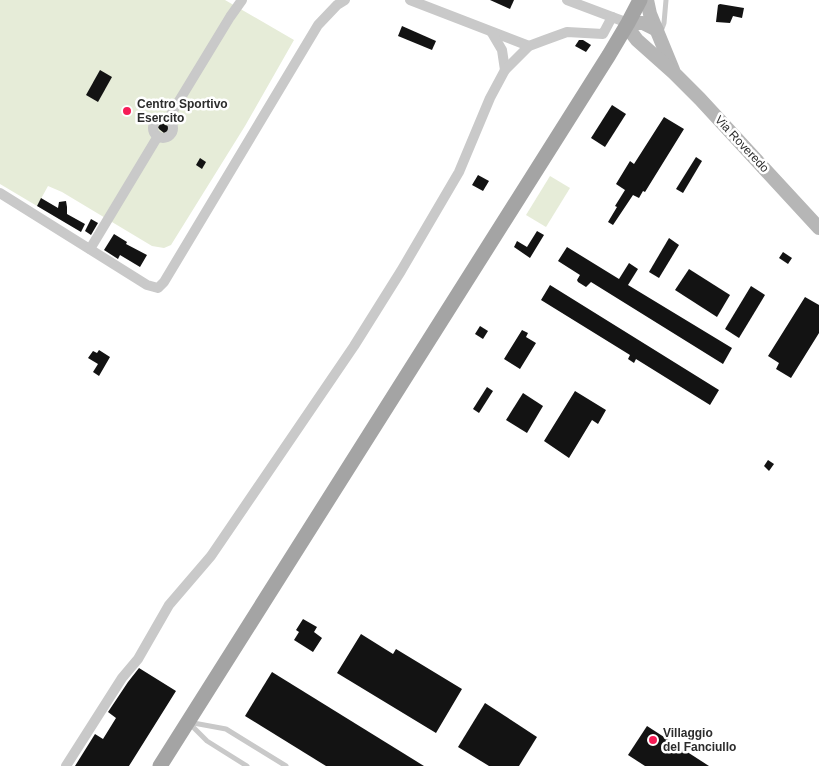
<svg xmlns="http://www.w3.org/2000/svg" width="819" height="766" viewBox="0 0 819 766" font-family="Helvetica,sans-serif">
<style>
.green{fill:#e6ecd8}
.building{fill:#131313}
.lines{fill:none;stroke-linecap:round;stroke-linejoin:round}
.lane{stroke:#c9c9c9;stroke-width:5}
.street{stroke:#c9c9c9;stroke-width:10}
.secondary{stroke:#b6b6b6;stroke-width:14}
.primary{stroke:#a4a4a4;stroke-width:15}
.poi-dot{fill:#f61c56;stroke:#fff;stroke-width:2}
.labels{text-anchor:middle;stroke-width:5;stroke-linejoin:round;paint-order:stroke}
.poi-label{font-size:12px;font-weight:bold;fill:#2c2c2c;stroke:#fff;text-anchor:start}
.street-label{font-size:12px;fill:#2c2c2c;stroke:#fff}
</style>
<rect width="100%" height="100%" fill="#fff"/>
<g class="green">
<path d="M0 0H225L294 40 245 126 171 245 164 248 152 246 62 192 48 186 37 206 0 184Z"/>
<path d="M550 176 570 188 546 227 526 215Z"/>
</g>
<g class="building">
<path d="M490 0H514L510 9Z"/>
<path d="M720 4 744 8 742 18 733 16 730 23 716 22 718 5Z"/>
<path d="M402 26 436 41 432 50 398 36Z"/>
<path d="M579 40H583L591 45 586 52 575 46Z"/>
<path d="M100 70 112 77 98 102 86 95Z"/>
<path d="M612 105 626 114 605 147 591 138Z"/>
<path d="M664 117 684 129 645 192 643 191 639 198 633 195 613 225 608 222 617 207 615 206 625 190 616 184 630 161 634 164Z"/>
<path d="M162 122 165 125 169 126 170 129 168 132 164 133 159 129 158 127Z"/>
<path d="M696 157 702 161 683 193 676 189Z"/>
<path d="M200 158 206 162 202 169 196 165Z"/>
<path d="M478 175 489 181 483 191 472 185Z"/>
<path d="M41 198 58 208 59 202 66 201 67 207V214L85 224 81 232 37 206Z"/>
<path d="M91 219 98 223 91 235 85 231Z"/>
<path d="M537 231 544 235 530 258 514 247 517 241 527 247Z"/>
<path d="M114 234 127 242 126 244 147 255 140 267 120 255 118 259 104 250Z"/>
<path d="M669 238 679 245 659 278 649 272Z"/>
<path d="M567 247 619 279 629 263 638 269 628 285 732 348 723 364 591 282 586 287 578 282 577 280 580 275 558 261Z"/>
<path d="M783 252 792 258 788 264 779 258Z"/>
<path d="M689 269 730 295 717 317 675 290Z"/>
<path d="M550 285 719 390 710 405 636 359 634 363 628 359 630 355 541 300Z"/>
<path d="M751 286 765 295 739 338 725 329Z"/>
<path d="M805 297 819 305V333L791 378 776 369 779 363 768 356Z"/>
<path d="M480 326 488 331 483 339 475 334Z"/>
<path d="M522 330 528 333 526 337 536 343 520 369 504 359Z"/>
<path d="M99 350 110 357 99 376 93 372 98 364 88 358 93 351 97 353Z"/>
<path d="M487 387 493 391 479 413 473 409Z"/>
<path d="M575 391 606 410 598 424 592 420 569 458 544 441Z"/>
<path d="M523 393 543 406 527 433 506 420Z"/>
<path d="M768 460 774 464 769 471 764 466Z"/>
<path d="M303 619 317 627 314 632 322 638 313 652 294 640 299 632 296 630Z"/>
<path d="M361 634 393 654 396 649 462 689 436 733 337 673Z"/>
<path d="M139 668 176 691 129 766H75L95 734 103 739 116 718 108 712 128 682Z"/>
<path d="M272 672 424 766H326L245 716Z"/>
<path d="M485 703 537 737 519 766H489L458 747Z"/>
<path d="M647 726 709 766H645L628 755Z"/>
</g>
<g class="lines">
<g class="lane">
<path d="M661 31 664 23 666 0"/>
<path d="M247 766 207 741 188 722 226 729 286 766"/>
</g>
<g class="street">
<path d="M410 0 529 46"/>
<path d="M567 0 628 23"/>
<path d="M492 33 502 50 505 70"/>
<circle cx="163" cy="128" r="10"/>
<path d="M168 119 230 17 242 0"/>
<path d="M0 193 147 285 158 288 164 282 318 25 337 5 345 0"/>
<path d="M90 249 158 136"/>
<path d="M66 766 122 678 138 659 169 605 211 556 354 346 401 271 459 172 490 98 505 70 529 46 545 40 567 32 603 34 612 17"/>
</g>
<g class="secondary">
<path d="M647 0 650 14 673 70"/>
<path d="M657 30 643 23H628L631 32 637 40 674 73 700 99 819 228"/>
</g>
<path class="primary" d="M160 766 609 55 628 23 640 0"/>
</g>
<g class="poi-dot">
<circle cx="127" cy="111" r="5"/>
<circle cx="653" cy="740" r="5"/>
</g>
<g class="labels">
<g class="poi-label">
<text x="137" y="108">Centro Sportivo<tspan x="137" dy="14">Esercito</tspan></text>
<text x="663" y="737">Villaggio<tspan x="663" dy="14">del Fanciullo</tspan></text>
</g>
<g class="street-label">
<text transform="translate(742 144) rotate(47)" y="4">Via Roveredo</text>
</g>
</g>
</svg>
